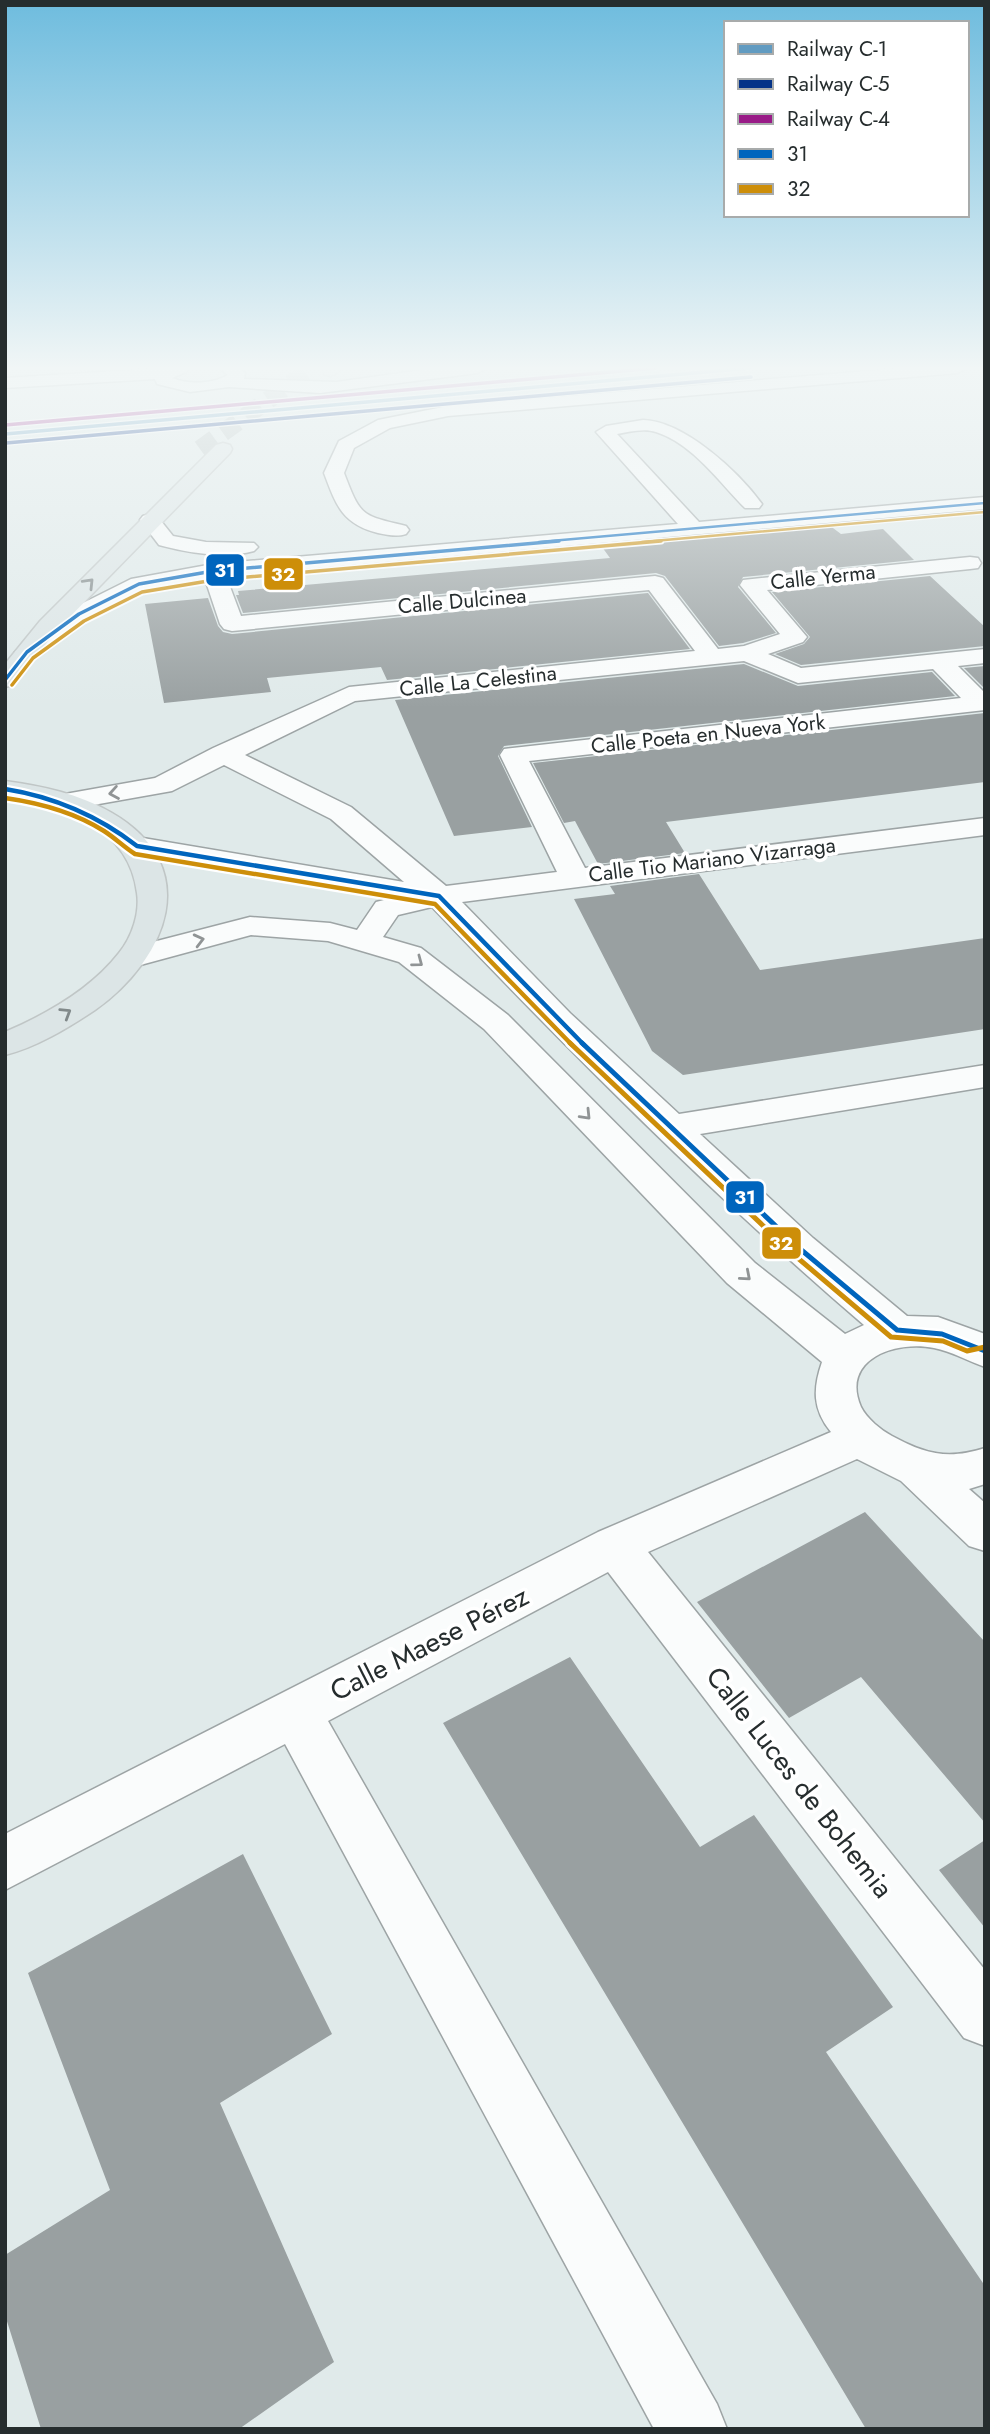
<svg xmlns="http://www.w3.org/2000/svg" width="990" height="2434" viewBox="0 0 990 2434" font-family="Jost,sans-serif">
<style>
.building{fill:#99a0a1}
.lines{fill:none;stroke-linecap:round;stroke-linejoin:round}
.major-tunnel{stroke:#bbc4c4;stroke-width:18;stroke-dasharray:18 10;stroke-linecap:butt}
.minor-casing{stroke:#9da4a5;stroke-width:3}
.major-casing{stroke:#c0c6c6;stroke-width:3}
.minor{fill:#fafcfc;fill-rule:evenodd}
.major{fill:#dce5e6;fill-rule:evenodd}
.bus-1-far3-casing{stroke:#fff;stroke-width:5}
.bus-1-far2-casing{stroke:#fff;stroke-width:7}
.bus-1-far1-casing{stroke:#fff;stroke-width:9}
.bus-1-casing{stroke:#fff;stroke-width:10}
.bus-2-far3-casing{stroke:#fff;stroke-width:5}
.bus-2-far2-casing{stroke:#fff;stroke-width:7}
.bus-2-far1-casing{stroke:#fff;stroke-width:9}
.bus-2-casing{stroke:#fff;stroke-width:10}
.bus-1-far3{stroke:#0065bd;stroke-width:2.5}
.bus-1-far2{stroke:#0065bd;stroke-width:3.5}
.bus-1-far1{stroke:#0065bd;stroke-width:4.5}
.bus-1{stroke:#0065bd;stroke-width:5}
.bus-2-far3{stroke:#cd8e09;stroke-width:2.5}
.bus-2-far2{stroke:#cd8e09;stroke-width:3.5}
.bus-2-far1{stroke:#cd8e09;stroke-width:4.5}
.bus-2{stroke:#cd8e09;stroke-width:5}
.rail-1-casing{stroke:#fff;stroke-width:6}
.rail-2-casing{stroke:#fff;stroke-width:6}
.rail-3-casing{stroke:#fff;stroke-width:6}
.rail-1{stroke:#619bc1;stroke-width:3.5}
.rail-2{stroke:#053388;stroke-width:3.5}
.rail-3{stroke:#991b87;stroke-width:3.5}
.oneway{stroke:#81898a}
.oneway2{stroke:#909495}
.labels{text-anchor:middle;stroke-width:7;stroke-linejoin:round;paint-order:stroke}
.far-street-label{font-size:21px;fill:#262d2e;stroke:#fff}
.near-street-label{font-size:28px;fill:#262d2e;stroke:#fff}
.line-badge{stroke:#fff;stroke-width:2.5}
.badge-label{font-size:19px;text-anchor:middle;font-weight:bold;fill:#fff}
</style>
<rect width="100%" height="100%" fill="#e0eaea"/>
<g class="building">
<path d="M829 525 841 534 883 529 914 560 743 577 738 587 776 633 743 643 719 646 665 576 656 573 243 613 236 595H239L238 591 610 558 602 547Z"/>
<path d="M930 576 985 627V646L801 665 775 654 804 644 810 637 772 592Z"/>
<path d="M648 593 690 649 387 680 381 667 267 678 271 692 164 703 145 604 208 598 218 626 223 632 232 634Z"/>
<path d="M744 664 798 686 932 672 955 696 504 746 498 756 532 827 454 836 395 700Z"/>
<path d="M985 666V689L964 668Z"/>
<path d="M985 713V782L666 822 685 853 598 864 575 821 564 823 533 763Z"/>
<path d="M699 874 760 970 985 938V1029L683 1075 652 1051 574 899 615 894 610 886Z"/>
<path d="M865 1512 985 1642V1823L861 1677 789 1718 697 1602Z"/>
<path d="M570 1657 700 1847 754 1815 893 2007 826 2052 985 2286V2429H866L443 1723Z"/>
<path d="M985 1840V1928L939 1870Z"/>
<path d="M243 1854 332 2034 220 2103 334 2362 239 2429H41L5 2315V2255L110 2190 28 1973Z"/>
</g>
<g class="lines">
<path class="major-tunnel" d="M200 449 311 369"/>
<g class="minor-casing">
<g id="minor">
<path d="M165 368H188L186 372 172 378C189 385 212 384 228 375L220 368H239L245 373 244 379 336 382 437 368H486L478 373 320 393 229 387 190 392 157 384 155 379 5 388V378Z"/>
<path d="M904 368H966L958 373 448 416 390 428 354 448 344 473C361 518 362 515 406 526L409 530 406 534C397 537 388 535 378 533 342 524 336 505 324 473L339 441 378 420 448 406Z"/>
<path d="M643 420C684 421 739 472 762 504L759 508H745C720 483 692 443 656 432 644 428 629 432 617 434L699 522 985 497V509L226 576 241 616 655 576 663 578 718 649 744 646 780 634 740 585 743 580 970 557 978 558 981 563 978 568 970 569 767 590 807 637 803 642 768 654 801 668 985 649V663L958 666 985 693V710L529 761 585 868 985 818V835L462 902 570 1013 679 1114 985 1065V1087L700 1134 813 1238 907 1316 938 1317 985 1334V1367C968 1361 951 1351 934 1348 896 1340 840 1359 861 1407 867 1419 881 1430 892 1436 925 1454 948 1460 985 1448V1484L969 1489 985 1503V1551L969 1546 901 1481 857 1459 648 1552 985 1970V2046L964 2038 608 1572 328 1721 717 2404 727 2429H654L285 1744 5 1890V1834L598 1532 831 1432C812 1409 813 1388 822 1362L727 1283 484 1029 399 962 328 941 251 935 133 967 122 964 117 957 122 950 250 917 330 923 357 930 376 902 392 898 137 855 127 852 123 846 127 840 137 837 404 882 331 819 224 765 172 791 65 810 55 808 51 802 55 796 65 794 155 778 213 748 349 687 695 651 649 590 232 631 224 629 220 624 205 579 145 590 87 619 35 657H19L15 652 71 609 131 579 213 564 678 524 596 432 606 426ZM744 661 798 683 933 669 961 698 504 749 500 755 557 872 446 886 351 807 245 755 355 701ZM432 907C570 1052 712 1195 864 1325L845 1334 755 1263 508 1015 421 948 383 937 398 915Z"/>
<path d="M150 514 157 516 173 536 206 542 254 543 258 547 254 551C224 559 189 553 159 545L140 520 143 516Z"/>
</g>
</g>
<g class="major-casing">
<g id="major">
<path d="M325 368H344L331 376 325 375 323 371Z"/>
<path d="M223 443 230 445 232 449 230 453 56 631 14 685 5 687V664L40 621 216 445Z"/>
<path d="M5 781C42 786 80 794 112 813 205 867 167 959 95 1010 68 1028 37 1047 5 1055V1032C47 1014 91 989 119 953 132 937 140 913 137 893 129 826 63 806 5 797Z"/>
</g>
</g>
<use href="#minor" class="minor"/>
<use href="#major" class="major"/>
<g class="bus-1-far3-casing">
<path id="bus-1-far3" d="M539 542 985 503"/>
</g>
<g class="bus-1-far2-casing">
<path id="bus-1-far2" d="M5 680 27 652 79 614 139 584 213 571 559 541"/>
</g>
<g class="bus-1-far1-casing">
<path id="bus-1-far1" d="M5 789C55 797 97 815 137 846L439 896 584 1045"/>
</g>
<g class="bus-1-casing">
<path id="bus-1" d="M582 1043 799 1248 897 1330 942 1334 985 1351"/>
</g>
<g class="bus-2-far3-casing">
<path id="bus-2-far3" d="M642 542 985 512"/>
</g>
<g class="bus-2-far2-casing">
<path id="bus-2-far2" d="M12 685 33 658 84 621 142 592 214 580 661 541"/>
</g>
<g class="bus-2-far1-casing">
<path id="bus-2-far1" d="M5 798C40 803 74 812 104 831 115 838 124 847 135 854L435 904 572 1045"/>
</g>
<g class="bus-2-casing">
<path id="bus-2" d="M570 1043 793 1254 891 1337 943 1341 967 1351 985 1347"/>
</g>
<use href="#bus-1-far3" class="bus-1-far3"/>
<use href="#bus-1-far2" class="bus-1-far2"/>
<use href="#bus-1-far1" class="bus-1-far1"/>
<use href="#bus-1" class="bus-1"/>
<use href="#bus-2-far3" class="bus-2-far3"/>
<use href="#bus-2-far2" class="bus-2-far2"/>
<use href="#bus-2-far1" class="bus-2-far1"/>
<use href="#bus-2" class="bus-2"/>
<g class="rail-1-casing">
<path id="rail-1" d="M5 434 750 368"/>
</g>
<g class="rail-2-casing">
<path id="rail-2" d="M6 443 751 377"/>
</g>
<g class="rail-3-casing">
<path id="rail-3" d="M5 425 656 368"/>
</g>
<use href="#rail-1" class="rail-1"/>
<use href="#rail-2" class="rail-2"/>
<use href="#rail-3" class="rail-3"/>
</g>
<defs><path id="oneway-chevron" d="M-2-3.5L2.5 0L-2 3.5" fill="none" stroke-width="1.6" stroke-linecap="round" stroke-linejoin="round" transform="scale(1.75)"/></defs>
<g class="oneway">
<use href="#oneway-chevron" transform="translate(89 583) rotate(-46)"/>
<use href="#oneway-chevron" transform="translate(66 1013) rotate(-32)"/>
</g>
<g class="oneway2">
<use href="#oneway-chevron" transform="translate(114 793) rotate(170)"/>
<use href="#oneway-chevron" transform="translate(199 940) rotate(-14)"/>
<use href="#oneway-chevron" transform="translate(418 962) rotate(37)"/>
<use href="#oneway-chevron" transform="translate(586 1115) rotate(46)"/>
<use href="#oneway-chevron" transform="translate(746 1276) rotate(41)"/>
</g>
<linearGradient id="sky" x2="0" y2="1"><stop stop-color="#6ebcde"/><stop offset="0.52" stop-color="#f1f6f6"/><stop offset="1" stop-color="#f1f6f6" stop-opacity="0"/></linearGradient>
<rect width="990" height="708" fill="url(#sky)"/>
<g class="labels">
<g class="far-street-label">
<text transform="translate(823 577) rotate(-6)" y="7">Calle Yerma</text>
<text transform="translate(462 601) rotate(-5)" y="7">Calle Dulcinea</text>
<text transform="translate(478 681) rotate(-6)" y="7">Calle La Celestina</text>
<text transform="translate(708 734) rotate(-6)" y="7">Calle Poeta en Nueva York</text>
<text transform="translate(712 860) rotate(-7)" y="7">Calle Tio Mariano Vizarraga</text>
</g>
<g class="near-street-label">
<text transform="translate(429 1643) rotate(-27)" y="10">Calle Maese Pérez</text>
<text transform="translate(800 1782) rotate(52)" y="10">Calle Luces de Bohemia</text>
</g>
</g>
<g class="line-badge">
<rect x="205" y="553" width="40" height="34" rx="7" fill="#0065bd"/>
<rect x="263" y="557" width="41" height="34" rx="7" fill="#cd8e09"/>
<rect x="725" y="1180" width="40" height="34" rx="7" fill="#0065bd"/>
<rect x="761" y="1226" width="41" height="34" rx="7" fill="#cd8e09"/>
</g>
<g class="badge-label">
<text x="225" y="577">31</text>
<text x="283" y="581">32</text>
<text x="745" y="1204">31</text>
<text x="781" y="1250">32</text>
</g>
<rect width="990" height="2434" fill="none" stroke="#262d2e" stroke-width="14"/>
<rect x="724" y="21" width="245" height="196" fill="#ffffff" stroke="#a8abab" stroke-width="2"/>
<rect x="738" y="44" width="35" height="10" fill="#619bc1" stroke="#a8abab" stroke-width="2"/>
<text x="787" y="56" font-size="21" fill="#262d2e">Railway C-1</text>
<rect x="738" y="79" width="35" height="10" fill="#053388" stroke="#a8abab" stroke-width="2"/>
<text x="787" y="91" font-size="21" fill="#262d2e">Railway C-5</text>
<rect x="738" y="114" width="35" height="10" fill="#991b87" stroke="#a8abab" stroke-width="2"/>
<text x="787" y="126" font-size="21" fill="#262d2e">Railway C-4</text>
<rect x="738" y="149" width="35" height="10" fill="#0065bd" stroke="#a8abab" stroke-width="2"/>
<text x="787" y="161" font-size="21" fill="#262d2e">31</text>
<rect x="738" y="184" width="35" height="10" fill="#cd8e09" stroke="#a8abab" stroke-width="2"/>
<text x="787" y="196" font-size="21" fill="#262d2e">32</text>
</svg>
